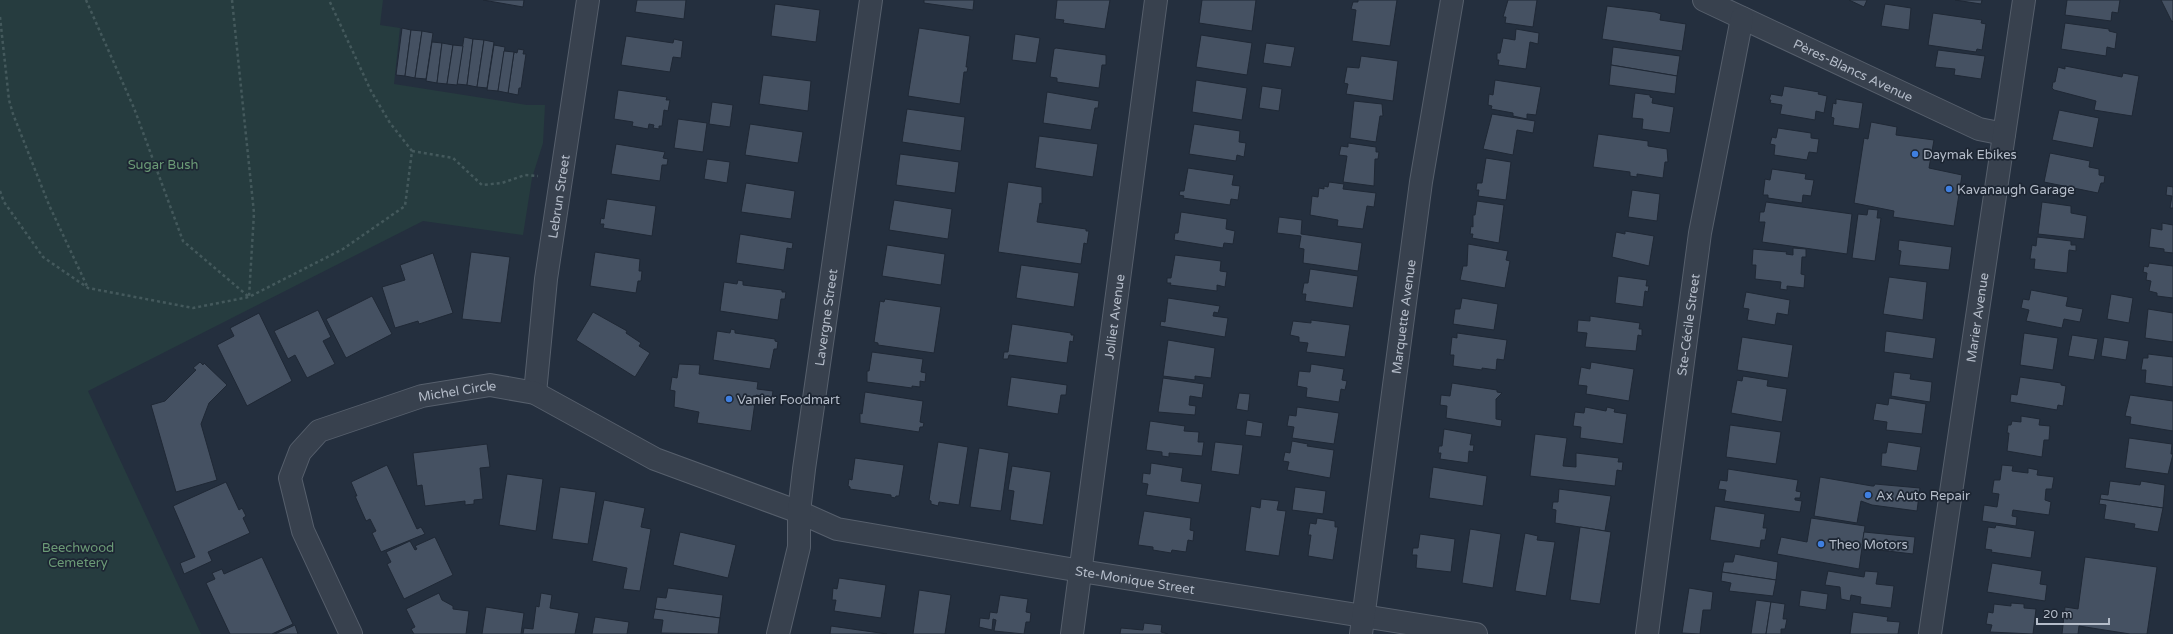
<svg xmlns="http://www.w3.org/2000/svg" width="2173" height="634" viewBox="0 0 2173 634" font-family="'Varela Round',sans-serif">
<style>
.green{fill:#263c3f}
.building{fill:#455162;stroke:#1f2835}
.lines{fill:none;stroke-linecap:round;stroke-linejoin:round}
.minor-casing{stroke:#565f6c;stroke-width:24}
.path{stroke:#44595c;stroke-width:2.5;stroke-dasharray:3 3;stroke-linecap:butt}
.minor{stroke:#38414e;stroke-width:22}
.shop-dot{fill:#3f7fe0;stroke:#1d2633;stroke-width:1.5}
.labels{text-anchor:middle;stroke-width:3.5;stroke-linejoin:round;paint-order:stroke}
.street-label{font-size:13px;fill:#b4bcc9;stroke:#1d2633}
.poi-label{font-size:13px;fill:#b4bcc9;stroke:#1d2633;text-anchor:start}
.park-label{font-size:13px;fill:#6b9a76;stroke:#1d2633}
</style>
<rect width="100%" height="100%" fill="#242f3e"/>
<path class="green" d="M0 0H383L380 25 400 28 394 84 527 105H545L543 143 532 178 523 235 423 221 88 391 201 634H0Z"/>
<g class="building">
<path d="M483 0H524L523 7Z"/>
<path d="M637 0H686L684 19 635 12Z"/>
<path d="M924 0H974L973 10 924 3Z"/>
<path d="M1057 0H1110L1105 29 1063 23 1064 20 1055 19Z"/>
<path d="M1202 0H1256L1252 31 1199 23Z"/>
<path d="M1358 0H1397L1390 46 1352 41 1356 10 1351 9 1353 2H1358Z"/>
<path d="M1508 0H1537L1533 27 1505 23 1506 17H1503Z"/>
<path d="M1849 0H1867L1864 7Z"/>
<path d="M1955 0H1982L1981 4Z"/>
<path d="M2067 0H2120L2118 13 2112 12 2111 21 2065 15Z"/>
<path d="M2161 0H2173V21L2172 22Z"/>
<path d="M775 4 820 10 816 42 771 36Z"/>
<path d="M1885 4 1911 8 1909 30 1881 26Z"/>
<path d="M1607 6 1655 12 1661 14 1660 20 1686 24 1682 51 1602 39Z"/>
<path d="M1933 13 1982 20 1981 23 1986 24 1982 50 1977 49 1976 52 1928 45Z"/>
<path d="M2065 23 2109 29V31L2117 33 2115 49 2107 47 2106 56 2061 49Z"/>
<path d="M402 28 411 30 405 76 396 75Z"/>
<path d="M919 28 970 36 966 67H968L967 72H964L960 104 908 96Z"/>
<path d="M1516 29 1539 33 1538 44 1530 42 1526 69 1498 65 1499 60H1497V53H1500L1503 38 1515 40Z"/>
<path d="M411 30 422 31 415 78 405 76Z"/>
<path d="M422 31 433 33 426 79 415 78Z"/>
<path d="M1015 34 1040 38 1036 63 1012 60Z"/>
<path d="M1201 35 1252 43 1247 75 1196 67Z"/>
<path d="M626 36 673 43 674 39 683 41 681 58 673 57 670 72 621 65Z"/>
<path d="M464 37 473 39 467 85 457 84Z"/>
<path d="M473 39 484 40 477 87 467 85Z"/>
<path d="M484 40 494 42 487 88 477 87Z"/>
<path d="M432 42 442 43 437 83 426 81Z"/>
<path d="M442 43 453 45 447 84 437 83Z"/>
<path d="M1266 43 1295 47 1291 67 1263 63Z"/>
<path d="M453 45 463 46 457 85 447 84Z"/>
<path d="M494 45 505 47 498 91 487 90Z"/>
<path d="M1613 47 1680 56 1677 76 1611 65Z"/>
<path d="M1056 48 1106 55V65H1102L1099 88 1057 82V78L1050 77 1054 49Z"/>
<path d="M518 49 524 50 523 54H526L521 88H519L518 95 508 93 514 52 517 53Z"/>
<path d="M1938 50 1985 56 1981 79 1954 75 1955 69 1935 67Z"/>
<path d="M504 51 514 52 508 93 498 91Z"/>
<path d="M1361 56 1398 61 1393 101 1346 94 1348 84 1344 83 1347 67 1359 68Z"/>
<path d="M1611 65 1677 76 1675 94 1609 85Z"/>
<path d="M2065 66 2122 77 2123 73 2139 76 2132 116 2094 110 2096 101 2054 90 2052 88 2053 82H2055L2058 67 2065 69Z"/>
<path d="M763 75 811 81 808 111 759 104Z"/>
<path d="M1196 80 1247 88 1242 120 1192 112Z"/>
<path d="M1495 80 1541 87 1536 115 1527 114V119L1513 116V113L1491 109 1492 106 1488 105 1489 94 1493 95Z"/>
<path d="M1262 86 1282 89 1279 111 1259 108Z"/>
<path d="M1784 86 1819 92 1818 94 1827 96 1824 113 1816 111 1815 120 1780 114 1782 105 1770 103 1771 100H1769L1771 94 1782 96Z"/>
<path d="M618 90 667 97 666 100H670L668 111 664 110 662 126H659V129L653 128 654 125 649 124 648 129 632 126 633 122 614 119Z"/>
<path d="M1047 92 1099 101 1098 108H1095L1091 130 1043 123Z"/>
<path d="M1635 93 1650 95V97L1653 98 1652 103 1674 107 1670 133 1642 129 1643 119 1632 118Z"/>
<path d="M1836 99 1863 103 1859 129 1833 125 1834 118 1831 117 1833 103 1836 104Z"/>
<path d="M1354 101 1382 104 1383 116H1380L1376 142 1350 138Z"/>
<path d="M712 102 733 105 730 127 709 124Z"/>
<path d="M907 109 965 117 961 151 902 142Z"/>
<path d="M2059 110 2099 118 2093 148 2052 140Z"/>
<path d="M1492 114 1535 121 1533 133 1517 130 1513 155 1483 149Z"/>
<path d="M678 119 707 123 703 152 674 148Z"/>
<path d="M1871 122 1897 127 1896 135 1934 140 1929 168 1962 175 1954 226 1893 217 1894 211 1854 203 1864 138 1868 139Z"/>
<path d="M750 124 803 132 798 163 745 155Z"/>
<path d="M1194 124 1240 131 1239 142 1246 143 1244 157 1237 155 1236 161 1189 154Z"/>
<path d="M1778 128 1811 133V138L1819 139 1817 153 1809 152 1807 160 1774 155 1775 145 1770 144 1772 137 1776 138Z"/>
<path d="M1598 134 1648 141V146L1667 149 1668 162H1665L1663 178 1637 174V177L1630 176V172L1593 167Z"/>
<path d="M1039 136 1098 144 1093 177 1035 168Z"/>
<path d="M1348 143 1376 147V152H1379L1378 159H1375L1374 186 1343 182 1347 156 1339 155 1341 146 1348 147Z"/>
<path d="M616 144 665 152 663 158 668 159 667 165H662L660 181 611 174Z"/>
<path d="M2050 153 2090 161 2089 167 2099 169V175L2105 176 2104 183H2101L2098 193 2044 182Z"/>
<path d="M900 154 959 162 955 193 896 185Z"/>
<path d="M1486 158 1511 162 1506 200 1478 196 1479 190H1476L1477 183H1482Z"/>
<path d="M707 159 730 162 727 183 704 179Z"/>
<path d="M1188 168 1234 175 1232 185 1240 186 1238 200 1231 199 1230 205 1183 198 1184 196 1179 195 1180 191H1184Z"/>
<path d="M1772 169 1806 174 1805 179 1814 180 1811 196 1803 195 1802 203 1768 198V195H1763L1765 179 1770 180Z"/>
<path d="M1008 182 1042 187V204L1040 203 1037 222 1086 229V231H1089L1087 244 1084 243 1081 264 998 252Z"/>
<path d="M1329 182 1344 184 1343 189 1376 193 1374 207 1367 206 1363 229 1337 226 1338 220 1310 215 1312 196 1318 197 1319 188 1324 189V186L1328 187Z"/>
<path d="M746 183 795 191 791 219 741 212Z"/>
<path d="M2167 186 2173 187V208H2170L2172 196 2166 195Z"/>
<path d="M1632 190 1660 194 1657 221 1628 217Z"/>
<path d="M607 199 656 206 652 236 603 228 604 224H600L601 218 604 219Z"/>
<path d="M894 200 952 209 948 239 889 230Z"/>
<path d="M1477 201 1504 205 1499 243 1472 238 1473 234H1470L1471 226 1473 227V215H1475Z"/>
<path d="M1766 202 1852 214 1847 254 1762 242 1765 222H1759L1760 212H1764Z"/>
<path d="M2042 202 2071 206V213L2087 216 2084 239 2038 234Z"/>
<path d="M1868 209 1878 210 1877 218H1881L1875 261 1852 258 1858 214 1867 215Z"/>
<path d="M1181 212 1227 219 1226 229 1235 231 1233 244 1224 243 1223 248 1174 240 1175 233H1178Z"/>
<path d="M1279 217 1302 220 1301 234 1362 243 1358 271 1303 263 1304 249 1299 248 1301 236 1277 233Z"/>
<path d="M2162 223 2173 225V253L2164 252V249L2149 247 2151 228 2162 230Z"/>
<path d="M1625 231 1654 236 1649 266 1612 257 1616 232 1625 234Z"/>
<path d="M740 234 793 243 792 249 787 248 784 270 736 263Z"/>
<path d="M2037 237 2071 241V245H2076V251L2069 250 2067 273 2034 269 2035 259H2030L2032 245 2036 246Z"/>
<path d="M1899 240 1952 247 1949 270 1899 265 1901 251 1898 250Z"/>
<path d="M1468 244 1508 251 1506 260 1510 261 1505 288 1460 280 1463 266H1467Z"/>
<path d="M887 245 945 254 941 285 882 276Z"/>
<path d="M1793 248 1806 249V257H1802L1801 274 1805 275 1804 288 1787 286V290L1780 289 1781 282 1755 279 1756 265H1752L1753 249 1787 252 1786 254 1793 255Z"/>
<path d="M471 252 510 257 501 323 462 319Z"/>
<path d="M595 252 640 259 639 271H642L641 281H638L636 293 590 286Z"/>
<path d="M433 253 453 313 419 324 418 321 395 328 382 287 405 280 400 265Z"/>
<path d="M1175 255 1221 261 1220 271 1227 272 1225 287 1217 285V291L1170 285 1171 283H1167V278H1171Z"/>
<path d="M2149 263 2173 266V298L2157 296V293L2149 291 2151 281 2146 280 2147 273 2143 272 2144 266 2148 267Z"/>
<path d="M1021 265 1079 273 1074 307 1016 298Z"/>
<path d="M1310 269 1358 276 1353 308 1305 301 1306 294H1302L1304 283H1308Z"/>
<path d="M1618 276 1647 280 1646 286H1649L1648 292 1645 291 1643 307 1615 303Z"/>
<path d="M1889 277 1927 282 1923 320 1883 314Z"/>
<path d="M738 280 743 281V285L782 290V292H786L785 299H781L778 320 720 311 724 282 737 284Z"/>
<path d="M2031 290 2068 297 2066 306 2083 309 2080 322 2064 319 2062 328 2026 321 2029 310 2021 308 2023 299 2029 300Z"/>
<path d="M1746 292 1790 300 1788 315 1777 313 1775 325 1747 320 1749 309 1743 308Z"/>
<path d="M2111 294 2133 298 2129 323 2107 319Z"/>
<path d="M372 296 392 334 346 358 326 319Z"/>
<path d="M1168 298 1220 306 1218 313 1214 312 1213 316 1228 318 1225 337 1160 326 1161 321 1165 322Z"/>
<path d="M1462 298 1498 304 1494 330 1453 324 1455 309H1460Z"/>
<path d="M885 299 941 307 934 353 878 345V343L874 342 880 301 884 302Z"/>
<path d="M2148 309 2173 313V342L2145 338Z"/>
<path d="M318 310 331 337 323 341 335 364 307 378 295 355 288 359 274 331Z"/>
<path d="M593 312 627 331 626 333 641 343 639 346 650 353 635 377 576 340Z"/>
<path d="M259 313 292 381 247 406 217 345 234 336 230 328Z"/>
<path d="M1590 316 1640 323 1639 329H1642V336L1638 335 1636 351 1585 347 1587 333 1577 332 1578 320 1590 321Z"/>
<path d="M1311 320 1350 325 1345 357 1306 352 1308 343 1299 342V337L1290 335 1293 321 1311 323Z"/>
<path d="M1012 324 1071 333V335H1074L1073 342 1070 341 1067 363 1009 355 1008 359H1003L1004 352H1008Z"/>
<path d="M731 329 735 330V333L775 339V341L778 342 777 349H774L770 369 713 360 717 331 730 333Z"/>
<path d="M1886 331 1936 338 1933 359 1884 352Z"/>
<path d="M1457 333 1507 340 1504 360 1497 359 1496 370 1482 368V370L1453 366 1454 355H1450L1452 337 1457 338Z"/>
<path d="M2024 333 2058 338 2053 370 2020 365Z"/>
<path d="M2072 335 2098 339 2094 360 2068 356Z"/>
<path d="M1742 337 1793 345 1788 378 1737 370Z"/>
<path d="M2104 337 2129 341 2126 360 2101 356Z"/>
<path d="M1168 340 1215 348 1211 378 1195 376V380L1163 376Z"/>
<path d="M872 352 923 359 921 372 926 373 925 382 920 381V387L912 386V388L867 382V371H869Z"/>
<path d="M2148 354 2173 357V387L2145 383 2146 370H2141L2143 358H2148Z"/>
<path d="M200 362 203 365 204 363 227 385 209 403 201 424 217 480 176 492 151 405 165 401 196 370 193 368Z"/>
<path d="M1591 362 1634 369 1629 401 1586 394 1587 386 1578 385 1581 367 1590 369Z"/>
<path d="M679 364 700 365 699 374 758 382 757 389 773 391 772 398 756 395 751 431 697 423 699 412 674 407 675 391 670 390 672 377 677 378Z"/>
<path d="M1311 364 1344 369 1342 380 1347 381 1345 390 1341 389 1339 402 1306 397 1307 388 1297 386 1299 371 1310 372Z"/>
<path d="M1894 372 1911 374 1910 379 1932 382 1930 402 1891 396Z"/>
<path d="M1743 376 1768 380 1767 386 1787 389 1782 422 1731 413 1737 380 1742 381Z"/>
<path d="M1011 377 1067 385 1066 395H1061L1058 414 1007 406Z"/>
<path d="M2020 377 2061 383V385L2066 386 2063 406 2058 405 2057 410 2010 402 2011 394 2017 395Z"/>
<path d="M1163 378 1204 384 1202 398 1190 396 1189 405 1196 406 1195 415 1158 412Z"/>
<path d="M1452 383 1497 390V392L1502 393 1496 399V419L1502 420 1501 427 1446 418 1447 406 1440 405 1441 395 1450 396Z"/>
<path d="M865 392 923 401 920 422 924 423 923 427H920L919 432 860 423V413L862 414Z"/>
<path d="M1239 393 1250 394 1248 411 1236 409Z"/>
<path d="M2130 395 2173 401V431L2130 424 2131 417 2125 416Z"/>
<path d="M1889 398 1926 404 1922 434 1886 430 1887 422 1873 420 1876 403 1888 405Z"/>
<path d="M1297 407 1339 413 1334 444 1292 438 1294 427 1287 426 1289 415 1296 416Z"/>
<path d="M1585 407 1606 411 1607 407 1615 409 1614 412 1627 414 1623 444 1580 438 1581 427 1573 426 1575 412 1584 413Z"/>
<path d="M2021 416 2040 419 2039 425 2050 426 2049 440H2044L2042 457 2007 451 2009 433H2007L2008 425H2011L2012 421 2021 422Z"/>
<path d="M1247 420 1263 423 1261 437 1245 435Z"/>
<path d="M1150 421 1185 426 1184 431 1199 432 1198 442H1204L1202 456 1169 453V457L1162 456V452L1146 450Z"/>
<path d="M1730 425 1781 432 1776 464 1726 457Z"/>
<path d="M1444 429 1472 434 1470 445H1474L1473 452 1469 451 1468 463 1440 459 1441 453H1438L1439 446H1442Z"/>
<path d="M1535 434 1567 438 1563 466 1576 467V453L1619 458 1618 462H1623L1622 471 1617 470 1615 486 1530 476Z"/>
<path d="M2129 438 2172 444 2171 454H2173L2168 474 2125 468Z"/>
<path d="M1292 441 1308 444 1307 446 1334 450 1330 478 1287 470 1289 462 1283 461 1285 452 1290 453Z"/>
<path d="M938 442 968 447 959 505 939 502 938 506 931 504V501L929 500Z"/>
<path d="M1215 442 1243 445 1239 475 1211 471Z"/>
<path d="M1888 442 1921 447 1917 471 1881 466 1882 453H1886Z"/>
<path d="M487 444 490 467 480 468 483 499 474 500V504L465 505V501L425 506 422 485 417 486 413 453Z"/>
<path d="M979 448 1009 453 1001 511 970 507Z"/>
<path d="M855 458 904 465 899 496H896L895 498 891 497V495L850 489V487L848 486 849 479 852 480Z"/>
<path d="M1151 463 1183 468 1181 481 1202 484 1199 503 1146 495 1148 484 1142 483 1143 473 1150 474Z"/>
<path d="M387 465 417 529 421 527 425 534 381 552 372 533 376 531 370 519 366 521 355 496H357L351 482Z"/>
<path d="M2002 465 2013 466 2012 471 2028 473V468L2038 470 2037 475 2054 477 2052 489H2046L2045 500 2051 502 2049 515 2013 510 2012 516 2017 517 2016 526 1982 521 1984 505 1997 507 1999 494 1992 493 1994 480H2000Z"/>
<path d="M1012 466 1051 472 1043 525 1010 520 1014 491 1008 490Z"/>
<path d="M1433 467 1487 476 1483 506 1429 498Z"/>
<path d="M1728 469 1798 480 1796 491 1801 492 1800 498H1795V500L1802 501 1800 512 1724 501 1726 490 1718 489 1720 480 1727 481Z"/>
<path d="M507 474 543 479 536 531 499 525Z"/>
<path d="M1820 477 1872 486H1874L1875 484 1920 488 1917 511 1872 505 1861 501 1857 523 1814 516Z"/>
<path d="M2110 481 2140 485 2141 481 2165 485 2163 508 2100 499 2101 494 2108 495Z"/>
<path d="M226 482 239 510 242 508 246 516 243 518 250 533 208 552 212 561 184 574 180 563 195 557 173 506Z"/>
<path d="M560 487 596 492 588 544 552 539Z"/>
<path d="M1295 487 1326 491 1323 514 1292 510Z"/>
<path d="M1559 489 1611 496 1605 531 1555 523 1556 510 1552 509 1553 502H1558Z"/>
<path d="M1261 499 1279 501 1277 510 1286 511 1279 556 1245 551 1251 506 1260 508Z"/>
<path d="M2100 499 2163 508 2158 532 2134 528 2135 524 2104 519 2106 505 2099 504Z"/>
<path d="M604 500 645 508 641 527 651 529 640 591 623 589 627 568 592 561Z"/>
<path d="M1715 506 1765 514 1763 528H1767L1765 540H1761L1760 548 1710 540Z"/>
<path d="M1144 511 1191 518 1190 530 1194 531 1193 541 1188 540 1186 552 1172 550 1171 553 1153 550V547L1138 545Z"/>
<path d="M1317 518 1335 521V527H1338L1333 560 1308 556 1311 535H1308L1310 523 1316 524Z"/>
<path d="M1811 518 1865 526 1859 569 1777 554 1781 537 1807 542Z"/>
<path d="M1996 525 2035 531 2031 558 1991 552 1992 550 1985 549 1988 527 1995 528Z"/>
<path d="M1580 527 1611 532 1600 604 1570 600Z"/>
<path d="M1470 529 1501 534 1493 588 1462 583Z"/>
<path d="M680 532 736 545 728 578 673 565Z"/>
<path d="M1864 532 1915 537 1913 554 1879 550V547L1862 545Z"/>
<path d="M1525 533 1538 536 1537 540 1555 542 1546 596 1515 591Z"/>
<path d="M1420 534 1455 539 1451 572 1416 568 1417 555H1412L1413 548H1418Z"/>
<path d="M435 537 453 575 404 599 387 564 391 562 386 552 410 541 415 550 417 549 415 546Z"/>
<path d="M1735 554 1778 562 1776 580 1722 572 1724 562H1733Z"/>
<path d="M262 557 293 624 272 634H230L206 583 215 579 212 573 222 569 224 574Z"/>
<path d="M2085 557 2157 567 2147 634H2130L2079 626 2078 634H2062L2065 607 2078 609Z"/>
<path d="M1992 563 2042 571 2040 584 2047 585 2045 601 1987 592Z"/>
<path d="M1828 571 1864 577 1865 571 1878 572 1876 584 1894 586 1891 608 1860 604 1861 597 1851 595 1850 601 1841 599 1840 587 1825 585Z"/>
<path d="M1722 572 1776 580 1773 596 1729 591 1731 583 1721 581Z"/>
<path d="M839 578 886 585 881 618 834 611 836 600H832L833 588 837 589Z"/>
<path d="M668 588 723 595 720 618 655 609 657 597 666 598Z"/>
<path d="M1689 588 1713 592 1711 610H1703L1700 634 1682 633Z"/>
<path d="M919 590 951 595 945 634H913Z"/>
<path d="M1801 590 1828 594 1826 610 1799 606Z"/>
<path d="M439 593 442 600 453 606V609L469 611 466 634H414L411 629 415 627 406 609Z"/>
<path d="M541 593 552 595 550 608 579 613 575 634H523L524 628 533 629 536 606 539 607Z"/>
<path d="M1000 595 1028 599 1026 612 1031 613 1030 622H1026L1024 634 994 631 996 620 993 619 992 630 979 627 980 618 989 619 990 612 997 613Z"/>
<path d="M1756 600 1771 602 1766 634H1751Z"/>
<path d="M1771 602 1785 604 1783 619H1787L1785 629H1781V634H1766Z"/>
<path d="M2011 603 2024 604V608L2036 609 2033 634 1990 632 1992 625 1986 624 1988 612 1993 613 1994 604 2011 606Z"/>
<path d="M486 607 524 613 521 634H482Z"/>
<path d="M655 609 720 618 718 634 661 633 663 620 653 619Z"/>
<path d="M1853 612 1888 617 1887 621 1900 622 1898 634H1850Z"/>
<path d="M595 617 629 622 627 634H592Z"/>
<path d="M1144 623 1162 625 1161 632 1168 634H1120L1121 628 1143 630Z"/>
<path d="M295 625 298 634H275Z"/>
<path d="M831 626 887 634H830Z"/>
</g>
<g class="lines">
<g class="minor-casing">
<g id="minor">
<path id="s1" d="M1704 0 1979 129 2004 134"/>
<path id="s2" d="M535 393 546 279 588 0"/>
<path id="s3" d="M351 634 303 531 290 478 300 452 319 431 422 396 490 385 535 393 655 459 799 512 837 529 1081 571 1476 634"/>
<path id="s4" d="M778 634 799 547V512L804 469 871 0"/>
<path id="s5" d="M1072 634 1156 0"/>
<path id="s6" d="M1361 634 1421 182 1452 0"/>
<path id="s7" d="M1647 634 1700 233 1742 18"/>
<path id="s8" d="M1930 634 2024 0"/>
</g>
</g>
<g class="path">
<path d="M86 0 134 108 183 241 249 297"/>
<path d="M232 0 254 213 249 297"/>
<path d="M0 17 9 100 13 114 49 205 87 286"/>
<path d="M412 151 453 158 482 185 502 183 525 175 538 176"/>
<path d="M0 191 4 202 43 257 88 288 193 308 249 297 343 249 405 206 412 151 390 123 371 91 329 0"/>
</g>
<use href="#minor" class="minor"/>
</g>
<g class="shop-dot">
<circle cx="1915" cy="154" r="4"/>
<circle cx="1949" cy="189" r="4"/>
<circle cx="729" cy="399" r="4"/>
<circle cx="1868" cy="495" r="4"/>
<circle cx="1821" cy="544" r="4"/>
</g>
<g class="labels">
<g class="street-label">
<text dy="5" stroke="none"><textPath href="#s1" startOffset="165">Pères-Blancs Avenue</textPath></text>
<text dy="5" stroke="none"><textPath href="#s2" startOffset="198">Lebrun Street</textPath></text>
<text dy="5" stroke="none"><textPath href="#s5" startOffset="320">Jolliet Avenue</textPath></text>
<text dy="5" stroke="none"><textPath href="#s6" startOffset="320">Marquette Avenue</textPath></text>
<text dy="5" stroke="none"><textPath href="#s8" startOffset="320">Marier Avenue</textPath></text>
<text dy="5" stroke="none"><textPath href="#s4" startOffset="321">Lavergne Street</textPath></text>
<text dy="5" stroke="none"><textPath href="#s7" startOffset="312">Ste-Cécile Street</textPath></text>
<text dy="5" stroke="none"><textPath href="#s3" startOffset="369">Michel Circle</textPath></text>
<text dy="5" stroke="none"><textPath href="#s3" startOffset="1082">Ste-Monique Street</textPath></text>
</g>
<g class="poi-label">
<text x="1923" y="159">Daymak Ebikes</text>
<text x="1957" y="194">Kavanaugh Garage</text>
<text x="737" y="404">Vanier Foodmart</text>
<text x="1876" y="500">Ax Auto Repair</text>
<text x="1829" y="549">Theo Motors</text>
</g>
<g class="park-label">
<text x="163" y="169">Sugar Bush</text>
<text x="78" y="552">Beechwood<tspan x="78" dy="15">Cemetery</tspan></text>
</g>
</g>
<path d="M2037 618v6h72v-6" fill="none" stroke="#b4bcc9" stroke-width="2"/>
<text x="2043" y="618" font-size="12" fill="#b4bcc9" stroke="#1d2633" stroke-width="3" paint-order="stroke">20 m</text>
</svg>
